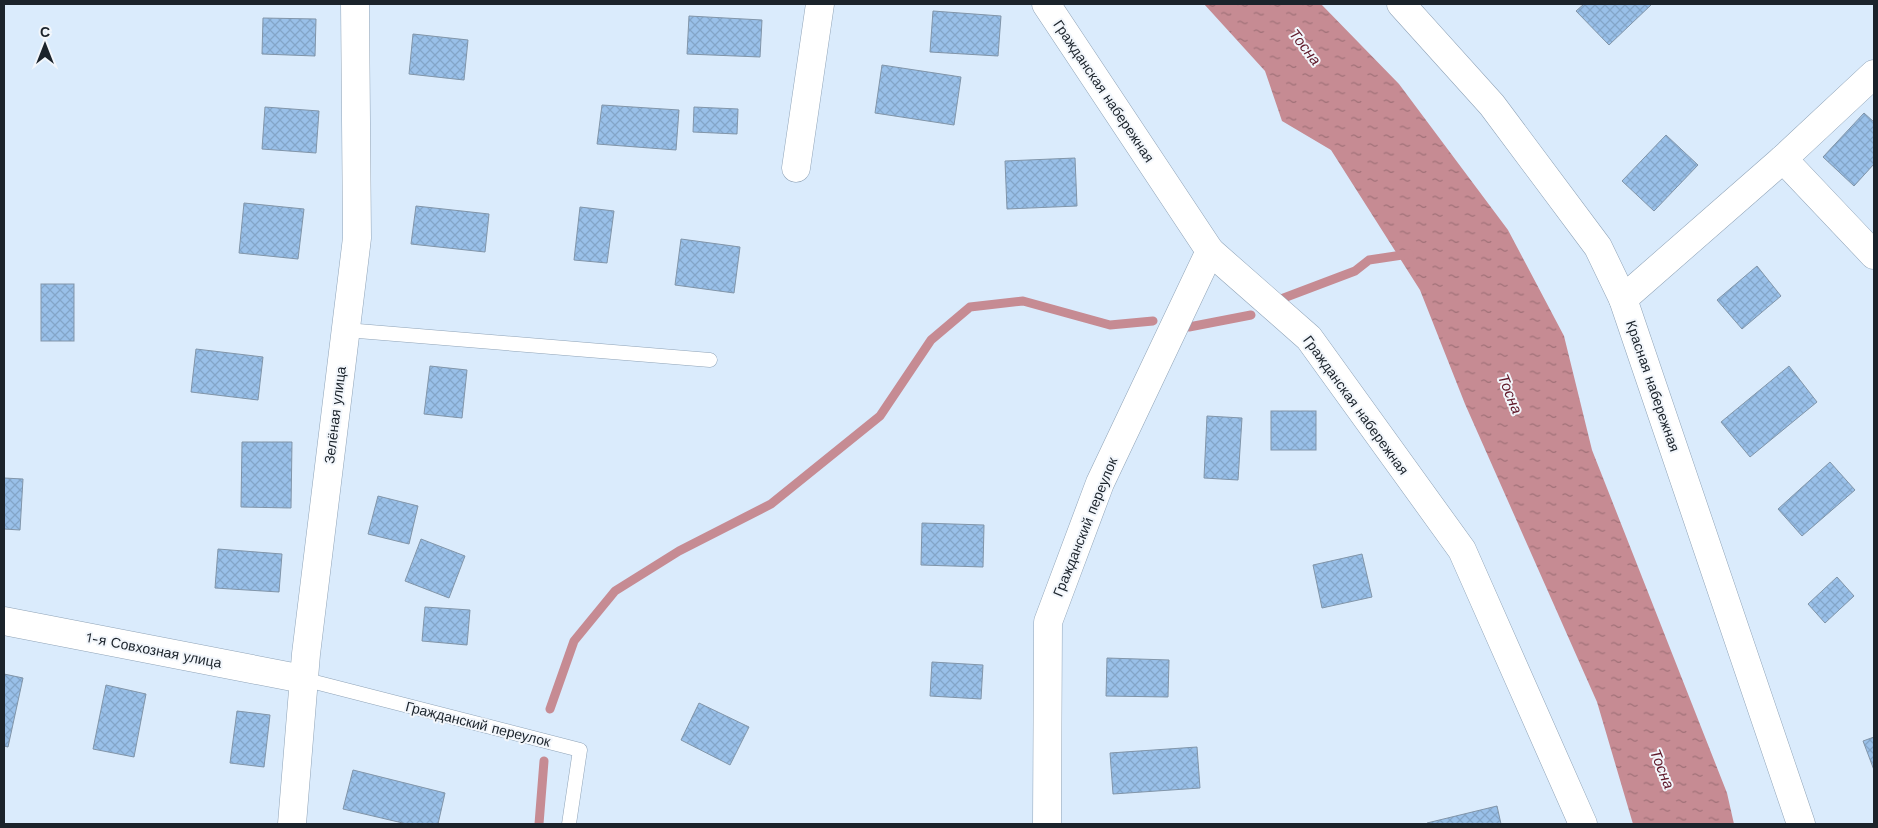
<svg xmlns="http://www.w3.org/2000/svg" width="1878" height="828" viewBox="0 0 1878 828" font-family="'Work Sans',sans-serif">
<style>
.water{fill:url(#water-ripples)}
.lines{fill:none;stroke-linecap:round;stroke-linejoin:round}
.stream{stroke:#c68b93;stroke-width:9}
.building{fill:url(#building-cross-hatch);stroke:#8195a9}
.lane-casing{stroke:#8fa3b7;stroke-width:15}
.street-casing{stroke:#8fa3b7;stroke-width:29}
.lane{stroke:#fff;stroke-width:14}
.street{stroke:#fff;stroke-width:28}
.labels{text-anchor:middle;stroke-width:4;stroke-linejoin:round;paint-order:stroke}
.street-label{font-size:14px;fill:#1b232b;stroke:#f2f6fb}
.water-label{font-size:15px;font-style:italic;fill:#5f1829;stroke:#f2f6fb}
</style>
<defs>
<pattern id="water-ripples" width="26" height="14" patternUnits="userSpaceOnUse" patternTransform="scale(1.25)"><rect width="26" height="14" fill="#c68b93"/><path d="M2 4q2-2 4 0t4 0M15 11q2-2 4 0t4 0" fill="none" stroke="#a07178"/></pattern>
<pattern id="building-cross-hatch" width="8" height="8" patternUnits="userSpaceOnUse" patternTransform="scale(1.25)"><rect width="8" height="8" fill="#99c0e9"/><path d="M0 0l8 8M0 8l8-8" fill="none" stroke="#83a5c8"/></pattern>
</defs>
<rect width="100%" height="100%" fill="#daebfc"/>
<path class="water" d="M1204 4H1321L1399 84 1508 230 1564 336 1592 450 1727 793 1734 824H1633L1597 702 1465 404 1420 290 1331 150 1282 121 1265 71Z"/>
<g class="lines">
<g class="stream">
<path d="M1281 299 1355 271 1369 260 1409 254"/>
<path d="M1189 327 1251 315"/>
<path d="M550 709 574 641 615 591 679 551 771 504 880 416 931 340 970 307 1023 301 1110 325 1153 321"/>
<path d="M539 824 544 761"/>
</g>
</g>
<g class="building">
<path d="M1584 4H1652L1609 45 1576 11Z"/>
<path d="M933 11 1001 16 998 56 930 52Z"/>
<path d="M689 16 762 20 760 57 687 54Z"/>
<path d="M263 18 316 19 315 56 262 54Z"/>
<path d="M413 34 468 40 464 80 409 74Z"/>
<path d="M882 65 961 77 954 125 875 113Z"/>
<path d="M602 105 679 110 676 150 597 144Z"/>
<path d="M265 107 319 111 316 153 262 149Z"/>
<path d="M694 107 738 109 737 134 693 132Z"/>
<path d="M1864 113 1874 122V164L1854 186 1823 157Z"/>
<path d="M1666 135 1698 165 1654 211 1622 181Z"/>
<path d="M1075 158 1077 206 1007 209 1005 161Z"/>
<path d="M244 203 304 209 298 259 239 253Z"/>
<path d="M416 206 489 214 485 252 411 244Z"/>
<path d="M580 207 614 211 607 263 574 260Z"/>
<path d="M681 239 740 247 734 293 675 285Z"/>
<path d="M1757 266 1781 296 1742 329 1717 300Z"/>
<rect x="41" y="284" width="33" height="57"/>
<path d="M196 349 263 357 258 400 191 392Z"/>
<path d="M430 366 467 370 462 418 424 414Z"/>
<path d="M1789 366 1817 402 1750 457 1721 422Z"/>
<rect x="1271" y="411" width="45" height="39"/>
<path d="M1207 416 1242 418 1238 480 1204 478Z"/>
<path d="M242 442H292L291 508 241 507Z"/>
<path d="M1830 462 1855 490 1802 536 1778 509Z"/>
<path d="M4 478 23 479 20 530 4 529Z"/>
<path d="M378 496 418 506 409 544 368 534Z"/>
<path d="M922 523 984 525 983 567 921 565Z"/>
<path d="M421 539 465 556 449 598 405 581Z"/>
<path d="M218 549 282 554 279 592 215 588Z"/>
<path d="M1362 554 1372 597 1322 608 1313 565Z"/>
<path d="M1837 577 1854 596 1825 623 1808 604Z"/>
<path d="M425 607 470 610 467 645 422 641Z"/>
<path d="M1107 658 1169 660 1168 697 1106 696Z"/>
<path d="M932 662 983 665 981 699 930 696Z"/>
<path d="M4 674 23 678 8 747 4 746Z"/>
<path d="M106 685 146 694 134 757 93 749Z"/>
<path d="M699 703 749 727 730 765 681 740Z"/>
<path d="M237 711 270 715 264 767 230 763Z"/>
<path d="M1874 737V770L1863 741Z"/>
<path d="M1197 747 1200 788 1113 794 1110 753Z"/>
<path d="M353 770 445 793 438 824H407L343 809Z"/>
<path d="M1497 806 1501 824H1427V823Z"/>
</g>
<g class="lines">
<g class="lane-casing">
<g id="lane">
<path d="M346 330 710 360"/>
<path d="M303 679 580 750 569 824"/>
</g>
</g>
<g class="street-casing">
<g id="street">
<path d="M1046 4 1210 251 1309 338 1462 550 1583 824"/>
<path d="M1401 4 1492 105 1598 247 1623 299 1801 824"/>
<path d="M1783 159 1874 255"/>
<path d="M796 168 820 4"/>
<path d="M1623 299 1783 159 1874 74"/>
<path d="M4 621 303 679"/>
<path d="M292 824 306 654 357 238 355 4"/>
<path d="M1047 824 1048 622 1100 483 1210 251"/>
</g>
</g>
<use href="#lane" class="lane"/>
<use href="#street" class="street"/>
</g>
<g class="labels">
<g class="street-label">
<text transform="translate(1104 91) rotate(56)" y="5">Гражданская набережная</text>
<text transform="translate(1653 386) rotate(71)" y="5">Красная набережная</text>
<text transform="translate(1356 405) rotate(54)" y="5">Гражданская набережная</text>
<text transform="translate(335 415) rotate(-83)" y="5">Зелёная улица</text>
<text transform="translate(1085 527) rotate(-68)" y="5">Гражданский переулок</text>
<text transform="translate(154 650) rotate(11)" y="5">1-я Совхозная улица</text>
<text transform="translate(478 724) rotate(14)" y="5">Гражданский переулок</text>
</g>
<g class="water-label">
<text transform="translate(1305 47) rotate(52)" y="5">Тосна</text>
<text transform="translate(1510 394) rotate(68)" y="5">Тосна</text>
<text transform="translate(1662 769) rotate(68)" y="5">Тосна</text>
</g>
</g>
<rect width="1878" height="828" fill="none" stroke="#1b232b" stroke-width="10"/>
<g transform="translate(45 45)" stroke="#f2f6fb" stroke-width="4" paint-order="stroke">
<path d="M0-4L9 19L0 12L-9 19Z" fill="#1b232b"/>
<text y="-8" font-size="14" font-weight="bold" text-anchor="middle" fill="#1b232b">С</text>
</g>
</svg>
